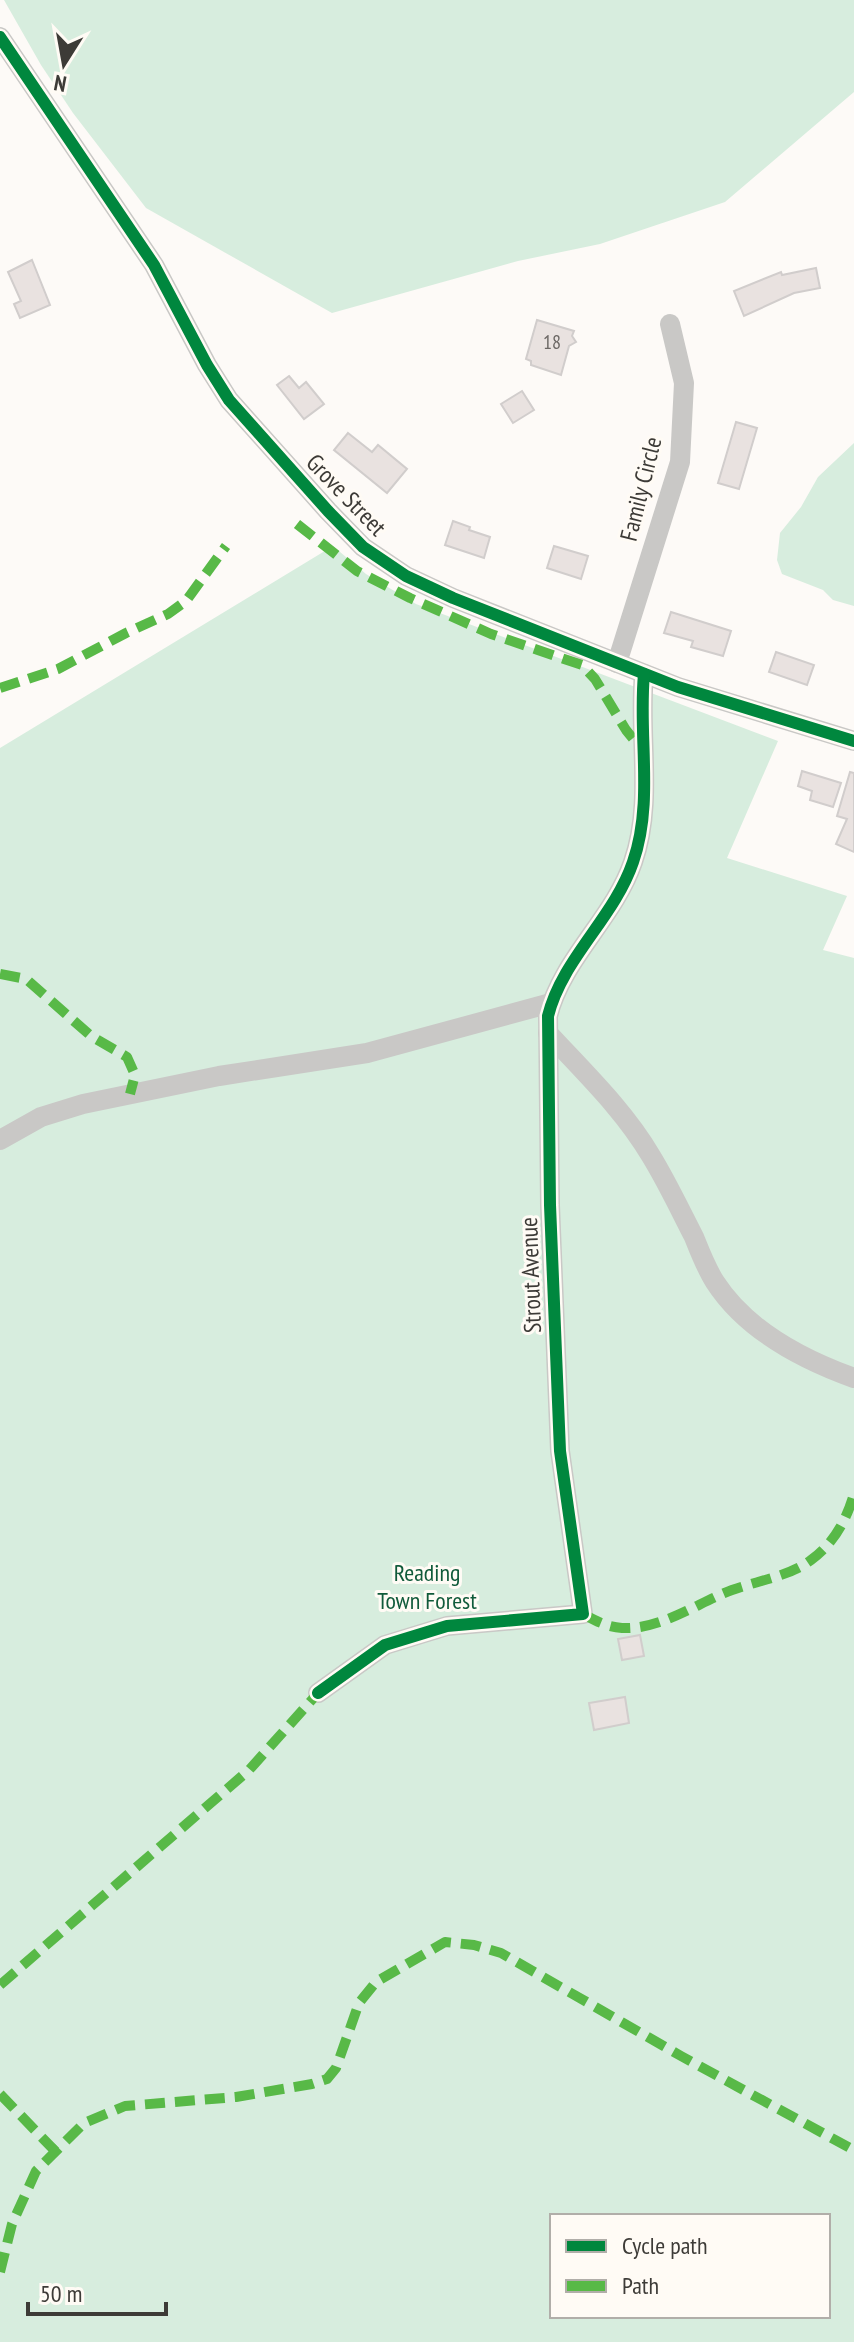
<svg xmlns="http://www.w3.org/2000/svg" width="854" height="2342" viewBox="0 0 854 2342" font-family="'PT Sans Narrow',sans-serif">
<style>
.green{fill:#d7edde;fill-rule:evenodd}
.building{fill:#e9e2e0;stroke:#d1cdcc;stroke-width:2}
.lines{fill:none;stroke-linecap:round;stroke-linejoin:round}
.minor{stroke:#c9c8c6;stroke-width:20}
.quiet{stroke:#58b947;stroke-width:10;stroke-dasharray:20 10;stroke-linecap:butt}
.cycleway-casing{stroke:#fffbf5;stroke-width:17}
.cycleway{stroke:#00873e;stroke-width:12}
.labels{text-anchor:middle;stroke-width:6;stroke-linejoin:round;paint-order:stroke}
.number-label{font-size:20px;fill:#6c6865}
.street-label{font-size:24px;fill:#3d3b37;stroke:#fffbf5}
.park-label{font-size:24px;fill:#105a3a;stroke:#fffbf5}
</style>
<rect width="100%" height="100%" fill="#fdfaf7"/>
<g class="green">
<path d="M4 0H854V92L725 202 600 244 518 261 332 313 146 208 73 113 41 65Z"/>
<path d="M854 443V606L833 600 823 590 782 574 777 560 780 533 801 507 818 477Z"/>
<path d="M333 546 366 574 416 604 778 741 727 858 847 896 823 950 854 958V2342H0V748ZM552 2216H828V2316H552Z"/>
</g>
<g class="building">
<path d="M32 260 50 305 20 318 14 304 21 301 8 272Z"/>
<path d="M816 268 820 288 794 293 744 316 734 291 781 272 782 275Z"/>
<path d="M537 320 574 331 572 336 576 342 569 346 561 375 531 365V361L526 359Z"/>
<path d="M289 376 299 388 306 382 324 404 304 419 277 385Z"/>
<path d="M522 391 534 410 513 423 501 404Z"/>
<path d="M736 422 757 428 739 489 718 483Z"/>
<path d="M348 433 372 452 378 445 407 469 387 493 334 450Z"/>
<path d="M453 521 470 527 469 530 490 537 484 558 445 545Z"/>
<path d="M554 546 588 556 581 579 547 568Z"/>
<path d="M671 612 731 631 723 656 691 647 693 641 664 633Z"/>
<path d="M776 652 814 665 807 685 769 672Z"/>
<path d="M802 771 841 783 833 807 810 800 812 791 798 786Z"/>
<path d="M850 772 854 773V852L836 844 847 819 837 816Z"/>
<path d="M640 1635 644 1656 622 1660 618 1639Z"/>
<path d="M625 1697 629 1723 594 1730 589 1703Z"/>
</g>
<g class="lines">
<g class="minor">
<path d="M0 37 154 265 207 365 229 400 328 511 363 547 406 576 453 598 678 687 854 741"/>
<path d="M617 663 680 462 684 383 670 324"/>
<path d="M548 1033C584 1072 624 1110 651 1156 667 1182 680 1210 694 1237 700 1252 706 1268 715 1282 746 1330 801 1359 854 1378"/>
<path d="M0 1140 41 1117 83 1104 219 1076 367 1053 551 1003"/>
<path d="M318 1693 385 1645 447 1626 583 1614 560 1451 550 1205 548 1016C562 959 614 918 633 862 654 802 638 736 644 674"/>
</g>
<g class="quiet">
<path d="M297 524 357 571 410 598 491 634 582 665 595 679 626 730 643 751"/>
<path d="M0 688 58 669 126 633 168 614 186 601 226 546"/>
<path d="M0 974 26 979 91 1036 127 1057 135 1075 130 1094"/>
<path d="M583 1614C596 1621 607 1627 622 1628 661 1630 697 1603 732 1590 757 1581 790 1576 811 1560 834 1543 846 1521 854 1494"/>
<path d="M0 1985 249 1770 318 1693"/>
<path d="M0 2094 56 2152"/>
<path d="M0 2272 12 2224 36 2171 84 2123 125 2106 236 2097 312 2084 327 2079 336 2068 359 2003 376 1982 445 1942 474 1945 501 1953 681 2056 852 2149"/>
</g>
<g class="cycleway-casing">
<g id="cycleway">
<path d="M0 37 154 265 207 365 229 400 328 511 363 547 406 576 453 598 678 687 854 741"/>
<path d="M318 1693 385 1645 447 1626 583 1614 560 1451 550 1205 548 1016C562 959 614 918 633 862 654 802 638 736 644 674"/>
</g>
</g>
<use href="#cycleway" class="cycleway"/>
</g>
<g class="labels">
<g class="number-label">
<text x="552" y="349">18</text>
</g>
<g class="street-label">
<text transform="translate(641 489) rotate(-76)" y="8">Family Circle</text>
<text transform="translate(346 495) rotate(46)" y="8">Grove Street</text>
<text transform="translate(531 1275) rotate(-92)" y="8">Strout Avenue</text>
</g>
<g class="park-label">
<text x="427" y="1581">Reading<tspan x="427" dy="28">Town Forest</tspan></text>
</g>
</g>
<rect x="550" y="2214" width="280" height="104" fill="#fffbf5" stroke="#b1aea9" stroke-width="2"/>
<rect x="566" y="2240" width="40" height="12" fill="#00873e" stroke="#b1aea9" stroke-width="2"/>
<text x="622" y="2254" font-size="24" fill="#3d3b37">Cycle path</text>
<rect x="566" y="2280" width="40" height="12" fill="#58b947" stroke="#b1aea9" stroke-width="2"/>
<text x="622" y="2294" font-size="24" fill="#3d3b37">Path</text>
<g transform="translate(64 64) rotate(191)" stroke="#fffbf5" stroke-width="6" paint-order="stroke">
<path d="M0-6L14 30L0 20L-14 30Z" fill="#3d3b37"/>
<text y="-12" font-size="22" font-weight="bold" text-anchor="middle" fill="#3d3b37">N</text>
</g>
<path d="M28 2302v12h138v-12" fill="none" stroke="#3d3b37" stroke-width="4"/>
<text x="40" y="2302" font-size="24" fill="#3d3b37" stroke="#fffbf5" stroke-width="6" paint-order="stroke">50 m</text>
</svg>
